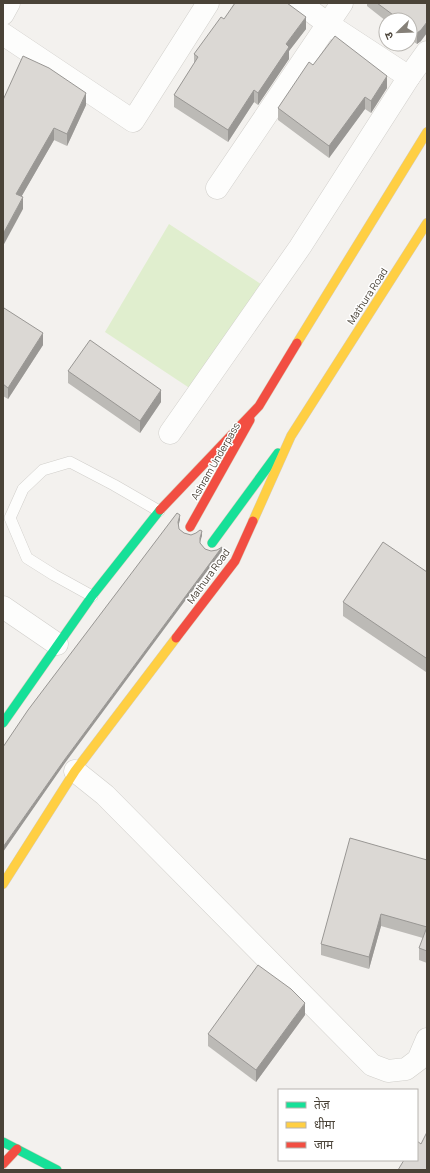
<svg xmlns="http://www.w3.org/2000/svg" width="430" height="1173" viewBox="0 0 430 1173" font-family="Manrope,'Noto Sans Devanagari',sans-serif">
<style>
.green{fill:#e0eece}
.lines{fill:none;stroke-linecap:round;stroke-linejoin:round}
.lane-casing{stroke:#d1cfcb;stroke-width:12}
.street-casing{stroke:#d1cfcb;stroke-width:23}
.fast-casing{stroke:#d6cdba;stroke-width:10}
.slow-casing{stroke:#d6cdba;stroke-width:10}
.jam-casing{stroke:#d6cdba;stroke-width:10}
.lane{stroke:#fdfdfc;stroke-width:11}
.street{stroke:#fdfdfc;stroke-width:22}
.fast{stroke:#16e098;stroke-width:9}
.slow{stroke:#ffcf43;stroke-width:9}
.jam{stroke:#f24e42;stroke-width:9}
.wall{fill:#bcbab6}
.shaded-wall{fill:#999794}
.building{fill:#dbd8d4;stroke:#999794}
.labels{text-anchor:middle;stroke-width:3;stroke-linejoin:round;paint-order:stroke}
.street-label{font-size:10px;fill:#4a4338;stroke:#fff}
</style>
<rect width="100%" height="100%" fill="#f3f1ee"/>
<path class="green" d="M169 224 270 290 197 393 105 332Z"/>
<g class="lines">
<g class="lane-casing">
<path id="lane" d="M92 596 54 575 27 558 10 518 23 489 43 470 70 462 114 485 159 511"/>
</g>
<g class="street-casing">
<g id="street">
<path d="M300 3 328 24 409 77"/>
<path d="M3 14 9 3"/>
<path d="M3 34 133 121 208 3"/>
<path d="M217 188 342 3"/>
<path d="M170 433 300 247 409 77 427 52"/>
<path d="M3 607 57 644"/>
<path d="M75 771 105 795 372 1065 388 1071 406 1069 418 1060 427 1039"/>
</g>
</g>
<g class="fast-casing">
<g id="fast">
<path d="M212 543 278 453"/>
<path d="M3 723 92 596 160 510"/>
<path d="M3 1142 57 1170"/>
</g>
</g>
<g class="slow-casing">
<g id="slow">
<path d="M297 343 427 132"/>
<path d="M253 521 291 436 427 223"/>
<path d="M3 884 75 771 176 638"/>
</g>
</g>
<g class="jam-casing">
<g id="jam">
<path d="M160 510 259 406 297 343"/>
<path d="M190 527 250 420"/>
<path d="M176 638 235 561 253 521"/>
<path d="M3 1164 17 1149"/>
</g>
</g>
<use href="#lane" class="lane"/>
<use href="#street" class="street"/>
<use href="#fast" class="fast"/>
<use href="#slow" class="slow"/>
<use href="#jam" class="jam"/>
</g>
<g class="wall">
<path d="M367 3H427L421 41 417 44 410 39V20H386V21L367 6Z"/>
<path d="M224 19 306 29 289 51V59L258 105 254 102 228 142 174 107V95L194 64V54Z"/>
<path d="M313 65 387 88 371 113 365 109 329 158 278 120V108Z"/>
<path d="M3 100 86 105 67 146 54 140 21 197 23 209Z"/>
<path d="M3 310 43 345 8 399 3 396Z"/>
<path d="M68 371 161 402 140 433 68 383Z"/>
<path d="M427 572 426 672 343 616V602Z"/>
<path d="M427 860V963L419 960V948L423 938 381 926 369 969 321 955V944Z"/>
<path d="M305 1015 256 1082 208 1046V1034Z"/>
</g>
<g class="shaded-wall">
<path d="M306 17V29L289 51V59L258 105V93L286 44Z"/>
<path d="M427 22V33L421 41 417 44V33Z"/>
<path d="M387 76V88L371 113V101Z"/>
<path d="M254 90V102L228 142V130Z"/>
<path d="M86 93V105L67 146V134Z"/>
<path d="M365 97V109L329 158V146Z"/>
<path d="M54 128V140L16 206V194Z"/>
<path d="M23 197V209L3 246V234Z"/>
<path d="M43 333V345L8 399V388Z"/>
<path d="M161 390V402L140 433V421Z"/>
<path d="M180 515V520L178 527V522Z"/>
<path d="M202 531V536L200 542V538Z"/>
<path d="M222 547V551L65 763 3 852V847L65 759Z"/>
<path d="M427 657V671L426 672V658Z"/>
<path d="M381 914V926L369 969V957Z"/>
<path d="M305 1003V1015L256 1082V1070Z"/>
</g>
<g class="building">
<path d="M235 3H287L306 17 286 44 289 47 258 93 254 90 228 130 174 95 198 57 194 54 221 17 224 19Z"/>
<path d="M377 3H427V22L421 30 417 33 410 28V20H400Z"/>
<path d="M335 36 387 76 371 101 365 97 329 146 278 108 309 62 313 65Z"/>
<path d="M23 56 49 68 86 93 67 134 54 128 16 194 23 197 3 234V100Z"/>
<path d="M4 308 43 333 8 388 3 384V310Z"/>
<path d="M90 340 161 390 140 421 68 371Z"/>
<path d="M177 513 180 515 178 522 179 529 184 533 191 535 196 533 200 530 202 531 200 538V543L205 549 211 551 217 550 222 547 65 759 3 847V747L28 710Z"/>
<path d="M383 542 427 572V657L426 658 343 602Z"/>
<path d="M350 838 427 860V927L381 914 369 957 321 944Z"/>
<path d="M427 927V951L419 948Z"/>
<path d="M258 965 291 989 305 1003 256 1070 208 1034Z"/>
<path d="M427 1132V1170H398L404 1160H417V1141L421 1144Z"/>
</g>
<g class="labels">
<g class="street-label">
<text transform="translate(367 296) rotate(-57)" y="4">Mathura Road</text>
<text transform="translate(215 461) rotate(-60)" y="4">Ashram Underpass</text>
<text transform="translate(208 576) rotate(-54)" y="4">Mathura Road</text>
</g>
</g>
<rect width="430" height="1173" fill="none" stroke="#4a4338" stroke-width="8"/>
<rect x="278" y="1089" width="140" height="72" fill="#ffffff" stroke="#b7b4af"/>
<rect x="286" y="1102" width="20" height="6" fill="#16e098" stroke="#b7b4af"/>
<text x="314" y="1109" font-size="12" fill="#4a4338">तेज़</text>
<rect x="286" y="1122" width="20" height="6" fill="#ffcf43" stroke="#b7b4af"/>
<text x="314" y="1129" font-size="12" fill="#4a4338">धीमा</text>
<rect x="286" y="1142" width="20" height="6" fill="#f24e42" stroke="#b7b4af"/>
<text x="314" y="1149" font-size="12" fill="#4a4338">जाम</text>
<g transform="translate(398 32) rotate(247)"><circle r="19" fill="#ffffff" stroke="#b7b4af"/>
<path d="M0-3L7 15L0 10L-7 15Z" fill="#858078"/>
<text y="-6" font-size="11" font-weight="bold" text-anchor="middle" fill="#4a4338">उ</text>
</g>
</svg>
